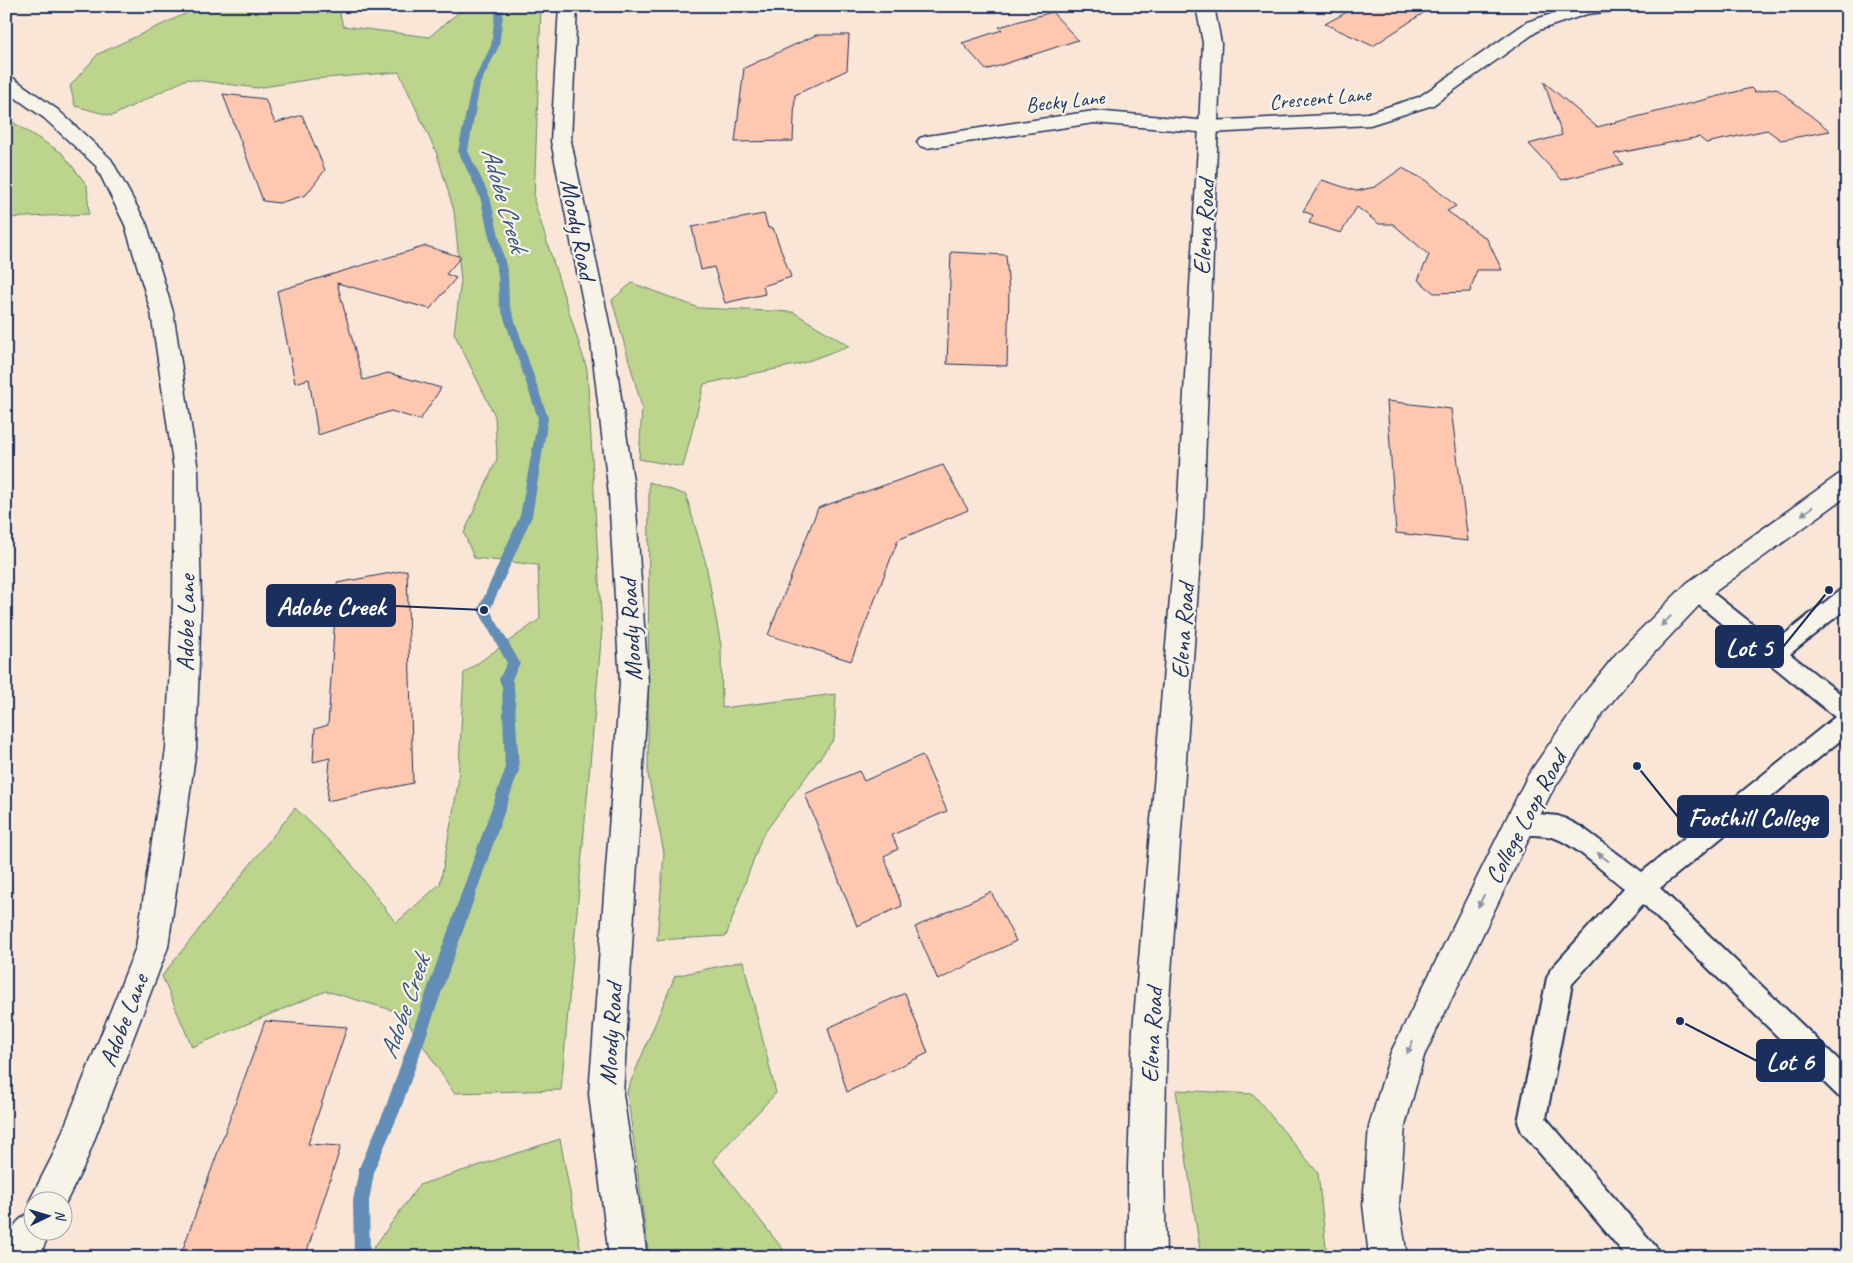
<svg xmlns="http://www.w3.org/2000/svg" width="1853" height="1263" viewBox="0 0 1853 1263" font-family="Caveat,sans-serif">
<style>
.green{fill:#bcd48b;stroke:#6c8274}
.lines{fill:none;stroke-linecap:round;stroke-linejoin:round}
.stream{fill:#628db7;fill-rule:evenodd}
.building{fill:#fec8b0;stroke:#1b2f5e}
.service-casing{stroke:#1b2f5e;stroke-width:4}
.minor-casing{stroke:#1b2f5e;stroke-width:3}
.tertiary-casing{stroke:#1b2f5e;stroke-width:3}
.service{fill:#f7f3e8;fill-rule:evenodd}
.minor{fill:#f7f3e8;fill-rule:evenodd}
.tertiary{fill:#f7f3e8;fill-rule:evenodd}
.oneway{fill:#8991a3}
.labels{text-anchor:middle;stroke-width:4.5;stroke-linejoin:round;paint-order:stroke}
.far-street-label{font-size:21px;fill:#1b2f5e;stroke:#f7f3e8}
.street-label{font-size:25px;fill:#1b2f5e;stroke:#f7f3e8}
.water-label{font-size:26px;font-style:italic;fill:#395683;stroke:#f7f3e8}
.leader{fill:none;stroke:#1b2f5e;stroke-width:2}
.callout-dot{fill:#1b2f5e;stroke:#f7f3e8;stroke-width:2}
.callout{fill:#1b2f5e;stroke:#1b2f5e;stroke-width:2}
.callout-label{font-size:26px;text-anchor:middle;font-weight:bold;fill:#fff}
</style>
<rect width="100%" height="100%" fill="#f9e6d7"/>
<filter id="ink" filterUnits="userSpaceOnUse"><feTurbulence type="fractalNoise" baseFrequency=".02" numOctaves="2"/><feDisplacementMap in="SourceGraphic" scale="10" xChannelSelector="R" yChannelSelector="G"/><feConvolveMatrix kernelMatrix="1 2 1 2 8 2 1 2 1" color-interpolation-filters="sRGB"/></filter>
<g filter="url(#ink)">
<g class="green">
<path d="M196 6H338L343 26 429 37 459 12 473 6H541L534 201 587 369 602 630 561 1090 454 1093 402 1013 326 991 192 1047 162 976 295 808 346 857 396 923 440 884 458 784 464 673 540 619 538 565 474 558 464 533 497 459 495 416 454 333 461 281 454 211 437 154 399 72 313 79 257 88 187 79 112 116 75 106 70 86 98 54 187 13Z"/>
<path d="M6 118 62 153 87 185 89 214 6 218Z"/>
<path d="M632 283 699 308 793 312 849 346 800 364 704 384 683 467 639 459 642 407 612 300Z"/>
<path d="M649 482 686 495 706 564 721 646 722 708 836 694 834 739 762 836 726 936 657 940 664 853 648 775Z"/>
<path d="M743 961 776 1093 713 1160 789 1257H649L627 1091 675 976Z"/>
<path d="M1176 1090 1253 1094 1318 1173 1327 1257H1201Z"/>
<path d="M560 1139 582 1257H367L419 1185Z"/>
</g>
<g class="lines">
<path class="stream" d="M496 6H504L499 46 480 84 468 151 490 197 508 275 509 303 548 418 532 516 490 610 520 663 512 679 514 687 519 770 400 1111 375 1168 369 1201 370 1257H354L353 1201 359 1168 385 1109 505 770 502 687 499 679 507 663 478 610 520 516 538 418 499 303 498 275 480 197 458 151 472 84 491 46Z"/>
</g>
<g class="building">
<path d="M1358 6H1434L1373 46 1325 24Z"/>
<path d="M1052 12 1078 40 986 70 962 43 1002 30 999 27Z"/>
<path d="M816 35H849L847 70 795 95 793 141 735 142 744 68Z"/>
<path d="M1544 82 1597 127 1751 88 1755 92 1776 88 1830 131 1781 140 1767 130 1706 143 1699 137 1614 154 1623 164 1562 180 1529 144 1562 135Z"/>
<path d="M223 94 265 99 275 123 302 115 325 170 306 195 279 203 263 201Z"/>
<path d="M1402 168 1425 180 1456 206 1447 211 1487 239 1502 270H1477L1470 292 1434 293 1418 280 1429 255 1393 224H1379L1357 207 1341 233 1309 223 1313 215 1303 211 1322 180 1356 191 1375 187Z"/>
<path d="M764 214 768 228H773L791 277 763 286 765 294 725 303 714 267 701 270 692 227Z"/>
<path d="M426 246 461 257 446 274 456 278 430 309 337 283 363 380 388 373 441 388 420 420 391 411 318 435 309 379 295 383 277 291Z"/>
<path d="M951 252 1006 255 1009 292 1007 366 947 364Z"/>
<path d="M1387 401 1451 409 1468 541 1396 533Z"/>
<path d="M943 465 968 510 898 540 851 661 768 635 818 508Z"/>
<path d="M407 570 413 783 327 801 330 758 313 762 315 729 328 725 337 583Z"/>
<path d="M922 755 947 811 892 835 898 849 884 856 902 906 857 926 805 794 859 771 864 781Z"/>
<path d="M991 892 1016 941 938 980 915 927Z"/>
<path d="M905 993 928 1053 847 1092 828 1028Z"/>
<path d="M265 1021 347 1027 308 1144 341 1146 305 1257H180Z"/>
</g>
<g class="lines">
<g class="service-casing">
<path id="service" d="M1696 582 1703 585 1775 642 1840 590 1847 587V608L1790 654 1847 699V735L1660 888 1847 1068V1100L1838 1096 1643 904 1572 984 1546 1118 1656 1247 1660 1257H1627L1522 1132 1518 1122 1547 978 1551 969 1624 888C1608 876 1574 844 1555 838 1541 833 1524 837 1510 831L1506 823 1510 815 1518 812 1558 816 1566 819 1583 828 1642 872 1835 717 1689 597 1686 591 1689 585Z"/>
</g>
<g class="minor-casing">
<g id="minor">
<path d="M1576 6H1625L1622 10 1587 14 1539 30 1433 105 1370 125 1209 133 1094 123 927 148 920 146 917 142 920 138 927 136 1094 111 1209 121 1368 113 1419 97 1527 22Z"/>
<path d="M6 76 13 78 58 110 111 159 147 225 173 312 198 470 201 602 196 749 168 947 85 1164 62 1210V1200H32V1207L30 1200 54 1153 136 947 166 749 173 602 174 470 151 312 125 225 96 166 44 118 6 91Z"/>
<path d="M1847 472V496L1705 599 1636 672 1603 713 1550 795 1424 1056 1405 1126 1399 1204 1407 1257H1369L1363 1204 1369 1126 1391 1052 1528 775 1583 695 1616 654 1687 583 1838 475Z"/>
<path d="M32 1212V1230H51L39 1257H6C6 1237 14 1219 32 1212Z"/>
</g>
</g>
<g class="tertiary-casing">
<g id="tertiary">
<path d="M559 6H577L571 141 613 342 635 495 648 683 623 1094 647 1257H609L589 1094 620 683 609 495 591 342 551 141Z"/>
<path d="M1196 6H1214L1221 43 1203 517 1167 1030 1164 1166 1166 1257H1128V1166L1133 1030 1177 517 1199 127 1203 43Z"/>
</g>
</g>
<use href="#service" class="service"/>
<use href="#minor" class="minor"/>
<use href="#tertiary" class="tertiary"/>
</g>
<defs><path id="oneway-solid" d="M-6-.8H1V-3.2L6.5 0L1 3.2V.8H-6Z" transform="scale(1.25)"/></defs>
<g class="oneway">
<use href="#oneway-solid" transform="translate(1807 511) rotate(144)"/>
<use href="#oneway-solid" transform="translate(1666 621) rotate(135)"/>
<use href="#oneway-solid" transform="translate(1603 857) rotate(-143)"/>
<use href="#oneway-solid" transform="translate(1481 901) rotate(116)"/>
<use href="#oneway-solid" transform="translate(1410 1047) rotate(114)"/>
</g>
</g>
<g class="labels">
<g class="far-street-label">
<text transform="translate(1320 98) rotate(-5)" y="7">Crescent Lane</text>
<text transform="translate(1065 101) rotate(-6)" y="7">Becky Lane</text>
</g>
<g class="street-label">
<text transform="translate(1203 227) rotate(-87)" y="9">Elena Road</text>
<text transform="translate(579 229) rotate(79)" y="9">Moody Road</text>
<text transform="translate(185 623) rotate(-89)" y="9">Adobe Lane</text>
<text transform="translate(630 630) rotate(-93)" y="9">Moody Road</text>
<text transform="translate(1182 631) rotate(-86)" y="9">Elena Road</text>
<text transform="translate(1525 817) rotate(-62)" y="9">College Loop Road</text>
<text transform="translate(123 1020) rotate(-69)" y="9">Adobe Lane</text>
<text transform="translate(610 1034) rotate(-86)" y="9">Moody Road</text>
<text transform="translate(1151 1035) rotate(-87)" y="9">Elena Road</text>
</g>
<g class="water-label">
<text transform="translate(505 199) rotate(74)" y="9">Adobe Creek</text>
<text transform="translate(404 1007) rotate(-71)" y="9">Adobe Creek</text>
</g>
</g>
<path class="leader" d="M484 610L395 606M1829 590L1783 647M1637 766L1678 817M1680 1021L1757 1061"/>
<g class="callout-dot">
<circle cx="484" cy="610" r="5"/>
<circle cx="1829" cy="590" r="5"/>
<circle cx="1637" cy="766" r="5"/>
<circle cx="1680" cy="1021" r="5"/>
</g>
<g class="callout">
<rect x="267" y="585" width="128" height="41" rx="5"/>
<rect x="1716" y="626" width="67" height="41" rx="5"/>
<rect x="1678" y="796" width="150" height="41" rx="5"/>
<rect x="1757" y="1040" width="67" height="41" rx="5"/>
</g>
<g class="callout-label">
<text x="331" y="615">Adobe Creek</text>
<text x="1749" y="656">Lot 5</text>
<text x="1753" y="826">Foothill College</text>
<text x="1790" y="1070">Lot 6</text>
</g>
<rect width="1853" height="1263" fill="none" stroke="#f7f3e8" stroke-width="25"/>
<rect x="12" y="12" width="1828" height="1238" fill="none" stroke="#1b2f5e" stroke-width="2" filter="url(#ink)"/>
<g transform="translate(48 1216) rotate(85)"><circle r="24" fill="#f7f3e8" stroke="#9fa5b1"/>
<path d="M0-4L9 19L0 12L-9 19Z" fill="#1b2f5e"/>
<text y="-8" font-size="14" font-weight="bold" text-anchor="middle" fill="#1b2f5e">N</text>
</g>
</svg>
